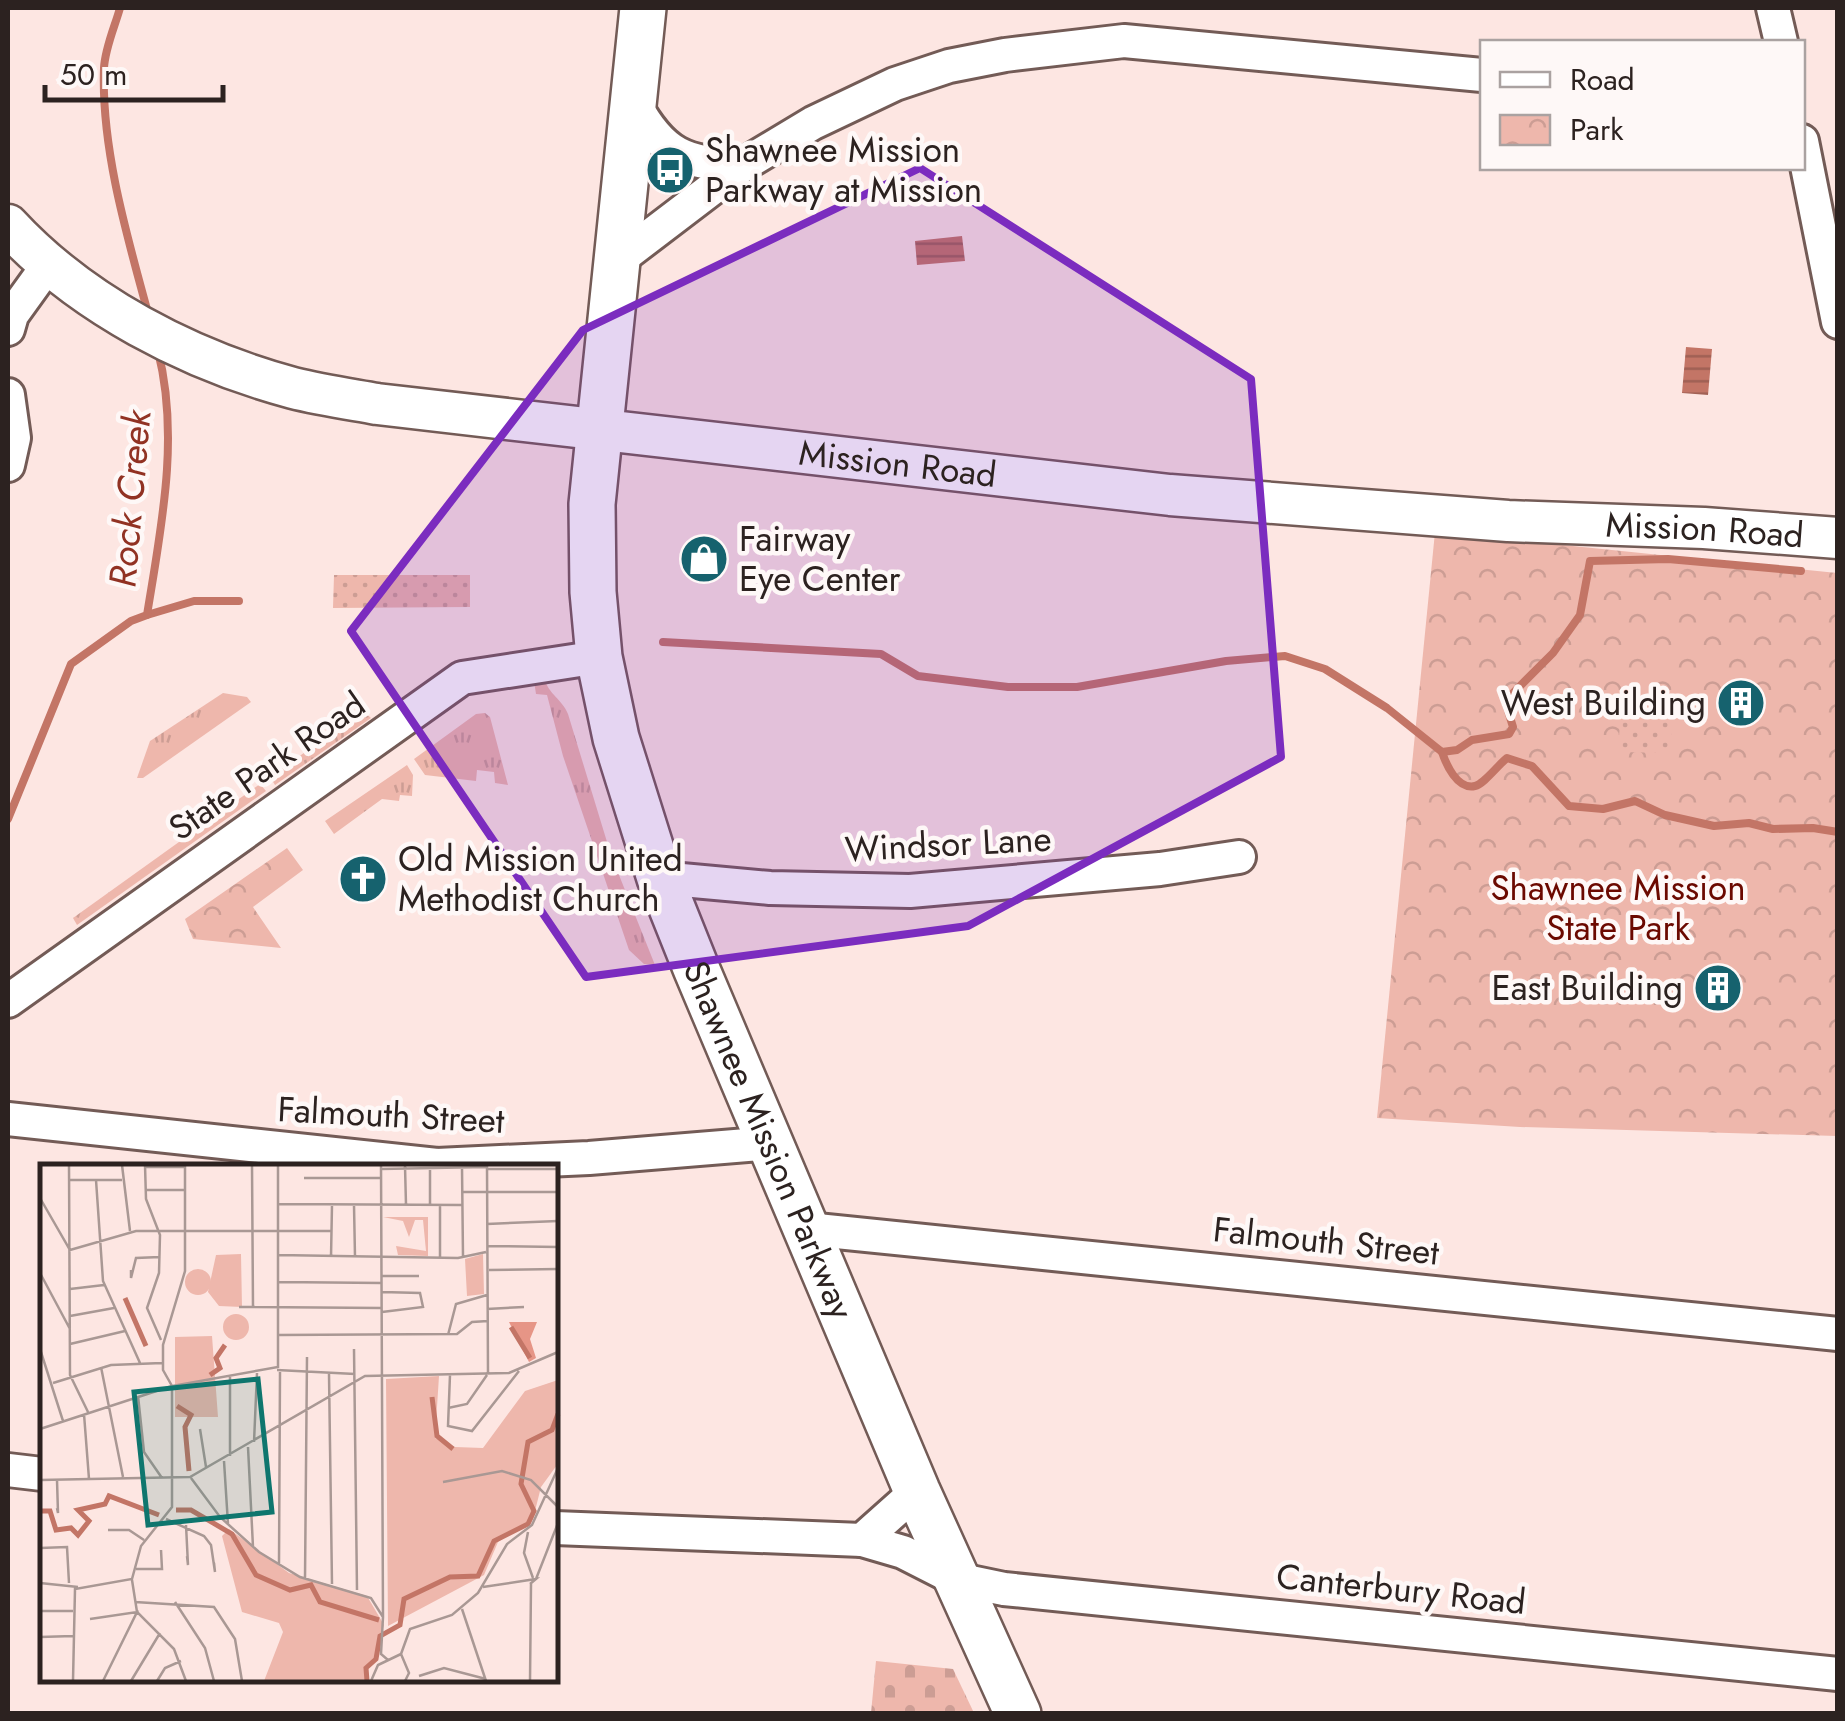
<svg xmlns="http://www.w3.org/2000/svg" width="1845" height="1721" viewBox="0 0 1845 1721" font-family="Jost,sans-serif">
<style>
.grass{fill:url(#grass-tufts)}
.cemetery{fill:url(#cemetery-stones)}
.park{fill:url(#park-crowns)}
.garden{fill:url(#garden-dots)}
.water{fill:url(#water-rules)}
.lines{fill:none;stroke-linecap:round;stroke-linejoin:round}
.stream{stroke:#c37566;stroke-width:8}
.minor-casing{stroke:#735b56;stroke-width:38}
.major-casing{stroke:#735b56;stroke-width:45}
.highway-casing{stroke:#735b56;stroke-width:50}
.minor{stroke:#fff;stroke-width:32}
.major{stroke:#fff;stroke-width:40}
.highway{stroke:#fff;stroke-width:45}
.marked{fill:#7b2cbf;fill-opacity:0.2;stroke:#7b2cbf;stroke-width:8;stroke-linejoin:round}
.labels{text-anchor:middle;stroke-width:9;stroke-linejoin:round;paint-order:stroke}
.poi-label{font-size:35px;fill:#2c2220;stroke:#fef8f7;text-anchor:start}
.street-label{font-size:35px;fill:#2c2220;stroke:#fef8f7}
.park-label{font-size:35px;fill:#6b0900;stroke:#fef8f7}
.water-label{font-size:38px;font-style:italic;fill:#913223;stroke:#fef8f7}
.inset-river{fill:none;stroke:#c37566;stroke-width:5}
.inset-road{fill:none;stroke:#a99894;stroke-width:2.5}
.view{fill:#0f766e;fill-opacity:0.15;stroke:#0f766e;stroke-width:5}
.inset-edge{fill:none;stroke:#2c2220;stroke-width:5}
</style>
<defs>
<pattern id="grass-tufts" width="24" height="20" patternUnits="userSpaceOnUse" patternTransform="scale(2.5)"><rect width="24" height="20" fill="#eeb7ac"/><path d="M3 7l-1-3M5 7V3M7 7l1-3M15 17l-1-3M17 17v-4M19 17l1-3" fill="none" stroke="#cc9d94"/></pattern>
<pattern id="cemetery-stones" width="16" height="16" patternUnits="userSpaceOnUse" patternTransform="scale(2.5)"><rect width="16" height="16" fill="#eeb7ac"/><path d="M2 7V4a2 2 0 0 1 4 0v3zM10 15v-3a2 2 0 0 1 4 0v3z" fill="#cc9d94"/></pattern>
<pattern id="park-crowns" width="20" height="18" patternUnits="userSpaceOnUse" patternTransform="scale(2.5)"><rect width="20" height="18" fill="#eeb7ac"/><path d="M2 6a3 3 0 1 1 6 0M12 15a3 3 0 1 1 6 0" fill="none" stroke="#cc9d94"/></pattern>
<pattern id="garden-dots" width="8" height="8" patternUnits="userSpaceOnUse" patternTransform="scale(2.5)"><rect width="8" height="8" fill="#eeb7ac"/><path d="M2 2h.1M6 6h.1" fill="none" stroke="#cc9d94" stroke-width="1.8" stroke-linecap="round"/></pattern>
<pattern id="water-rules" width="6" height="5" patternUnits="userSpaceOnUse" patternTransform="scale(2.5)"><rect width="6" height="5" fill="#c37566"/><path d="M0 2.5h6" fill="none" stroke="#9f6054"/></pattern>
</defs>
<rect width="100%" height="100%" fill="#fde6e2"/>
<g class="grass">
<path d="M544 678C549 695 562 699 568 714L611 855 655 965 644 964 629 950 563 756 547 695 536 694 534 681Z"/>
<path d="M223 693 247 697 251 702 143 778H137L150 741Z"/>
<path d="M363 711 371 718 275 785 270 777Z"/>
<path d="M485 713 490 717 508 785 495 783 494 772 477 770 476 781 425 775 414 759 476 714Z"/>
<path d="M407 765 413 775 412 796 400 795 399 801 382 799 334 834 325 821Z"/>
<path d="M260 784 266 791 77 925 73 918Z"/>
</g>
<path class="cemetery" d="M876 1661 953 1669 974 1713H871Z"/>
<g class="park">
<path d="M1435 532 1837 573V1136L1520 1127 1377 1118Z"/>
<path d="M287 848 303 870 253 907 281 948 193 939 185 919Z"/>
</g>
<g class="garden">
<path d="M334 575H470V607L333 608Z"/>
<path d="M1621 708 1672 710 1671 753 1618 752Z"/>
</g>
<g class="water">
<path d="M962 236 965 261 917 265 915 241Z"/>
<path d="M1686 347 1712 349 1708 395 1682 393Z"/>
</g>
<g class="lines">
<g class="stream">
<path d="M120 8C115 26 105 48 104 68 101 148 127 236 148 313"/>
<path d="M147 615 194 601H239"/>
<path d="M663 642 881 654 918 676 1008 687H1077L1226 661 1285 656 1325 669 1387 708 1442 752 1457 750 1472 740 1509 734 1513 727 1505 701 1553 653 1580 615 1590 561 1668 559 1801 571"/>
<path d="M1442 752C1446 764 1457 790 1475 786 1484 784 1498 765 1507 758L1532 766 1569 806 1603 809 1635 801 1665 815 1714 826 1749 823 1773 829 1813 828 1838 832"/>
<path d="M8 819 71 664 131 621 147 615C161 528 180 437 158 351"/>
</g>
<g class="minor-casing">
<g id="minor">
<path d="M1773 8 1781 42"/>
<path d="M634 103C663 155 684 164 743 165"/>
<path d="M1802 141 1838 322"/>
<path d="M617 261 743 165 813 123 895 84 949 66 1005 55 1124 41 1482 75"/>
<path d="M8 329 12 315 48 265"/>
<path d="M8 395 14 438 8 465"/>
<path d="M660 878 770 888 910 891 1160 869 1239 857"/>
<path d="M8 1001 462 678 599 657"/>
<path d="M8 1119 437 1165 589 1158 771 1143"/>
<path d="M807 1229 1838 1334"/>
<path d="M8 1470 42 1474"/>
<path d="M555 1528 862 1540 917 1491"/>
<path d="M862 1540 903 1552 956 1579 1004 1589 1838 1674"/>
</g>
</g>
<g class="major-casing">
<g id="major">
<path id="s1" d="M8 225C82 305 189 360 293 388 321 395 349 399 377 404L1170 495 1508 521 1704 528 1838 538"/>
</g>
</g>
<g class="highway-casing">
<g id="highway">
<path id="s2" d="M643 8 592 504 593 592 599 657 616 738 660 878 696 968 917 1491 1018 1714"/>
</g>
</g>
<use href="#minor" class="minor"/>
<use href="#major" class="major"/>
<use href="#highway" class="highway"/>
</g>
<path class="marked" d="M920 168 1251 379 1281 757 968 926 586 977 351 631 583 330Z"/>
<defs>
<g id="bus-disc" transform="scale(2.5)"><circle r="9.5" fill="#16626e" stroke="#fef8f7"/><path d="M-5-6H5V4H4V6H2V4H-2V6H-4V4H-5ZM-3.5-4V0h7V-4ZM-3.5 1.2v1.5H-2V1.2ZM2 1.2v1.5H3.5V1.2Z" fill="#fff"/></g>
<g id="shop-disc" transform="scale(2.5)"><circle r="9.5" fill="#16626e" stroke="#fef8f7"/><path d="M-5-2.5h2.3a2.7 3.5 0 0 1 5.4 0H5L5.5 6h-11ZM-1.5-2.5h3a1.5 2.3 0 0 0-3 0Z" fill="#fff"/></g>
<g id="building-disc" transform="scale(2.5)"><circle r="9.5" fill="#16626e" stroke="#fef8f7"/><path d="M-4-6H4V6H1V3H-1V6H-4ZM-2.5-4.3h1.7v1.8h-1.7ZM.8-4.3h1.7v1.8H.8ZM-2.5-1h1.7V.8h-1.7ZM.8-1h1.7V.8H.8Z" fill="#fff"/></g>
<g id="church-disc" transform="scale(2.5)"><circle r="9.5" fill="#16626e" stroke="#fef8f7"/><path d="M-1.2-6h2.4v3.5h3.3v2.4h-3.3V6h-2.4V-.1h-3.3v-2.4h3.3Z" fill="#fff"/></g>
</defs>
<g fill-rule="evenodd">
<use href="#bus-disc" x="670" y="170"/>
<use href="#shop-disc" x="704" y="559"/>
<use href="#building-disc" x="1741" y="703"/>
<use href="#church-disc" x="363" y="879"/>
<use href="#building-disc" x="1718" y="988"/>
</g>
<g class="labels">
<g class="poi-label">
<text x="705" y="162">Shawnee Mission<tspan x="705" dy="40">Parkway at Mission</tspan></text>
<text x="739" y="551">Fairway<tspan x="739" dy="40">Eye Center</tspan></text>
<text x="1706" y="715" text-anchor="end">West Building</text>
<text x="398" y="871">Old Mission United<tspan x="398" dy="40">Methodist Church</tspan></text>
<text x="1683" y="1000" text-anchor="end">East Building</text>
</g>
<g class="street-label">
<text dy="12" stroke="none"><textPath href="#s1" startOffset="942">Mission Road</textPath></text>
<text dy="12" stroke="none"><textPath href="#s1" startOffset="1752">Mission Road</textPath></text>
<text transform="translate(267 766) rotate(-35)" y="12">State Park Road</text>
<text transform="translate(948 844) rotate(-3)" y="12">Windsor Lane</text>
<text transform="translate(391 1115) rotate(3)" y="12">Falmouth Street</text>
<text dy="12" stroke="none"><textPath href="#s2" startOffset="1165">Shawnee Mission Parkway</textPath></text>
<text transform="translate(1326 1241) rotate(6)" y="12">Falmouth Street</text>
<text transform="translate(1401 1589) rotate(6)" y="12">Canterbury Road</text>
</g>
<g class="park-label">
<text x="1618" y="900">Shawnee Mission<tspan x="1618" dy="40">State Park</tspan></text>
</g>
<g class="water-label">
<text transform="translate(130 499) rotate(-85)" y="13">Rock Creek</text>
</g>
</g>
<g transform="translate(40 1164)">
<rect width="518" height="518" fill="#fde6e2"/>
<path d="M343 53H388V92L358 91 356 82 386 87 383 56H375L369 73 363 57ZM399 212 395 274 415 283 443 284 485 227 518 216 517 301 501 323 493 355 458 378 444 411 348 462 346 215ZM189 365 249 409 327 432 344 461 333 497 324 503 326 517H224L243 468 239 459 202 448 182 372Z" fill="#eeb7ac"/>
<path d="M469 158H497L490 175 496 194 489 198Z" fill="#e69586"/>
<path d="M443 90 444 130 427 132 425 95ZM145 118a13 13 0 1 1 26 0a13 13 0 1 1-26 0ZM172 172 178 253H135V173Z" fill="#eeb7ac"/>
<path d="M201 90 202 143 179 142 168 128 176 91ZM183 163a13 13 0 1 1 26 0a13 13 0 1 1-26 0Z" fill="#eeb7ac"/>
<path class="inset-river" d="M85 134 106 182M471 163 490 194M170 211 180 204 176 194 185 181M392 233 397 272 413 285M137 242 151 251 145 263 149 307M136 346H151L192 370 216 411 250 426 271 421 280 438 339 456M0 347H10L16 366 31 364 38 371 49 357 38 346 65 340 69 332 119 351M327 517 326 504 336 495 340 472 360 461 364 435 410 413 438 412 454 377 488 360 494 347 481 320 488 278 512 266 518 250"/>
<path class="inset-road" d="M29 1 30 211 48 248M82 1 90 67M105 1 106 35 120 71 119 109 107 144 121 176M212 1 213 143M341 1 343 453M447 1 448 209M365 2 366 41M105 3H145M390 3V41M422 3 423 93M341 5 446 3M447 5H518M264 14H341M30 16H82M56 16 63 117 100 199M105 26H145M422 28H518M0 34 30 86 96 67H292M239 40 422 41M314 41 315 93M400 41V94M447 60 518 57M447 82 518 83M238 91 418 94 446 88M291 93 292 41M91 106V114L96 94 120 93M449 106 518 105M0 109 30 165M342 112H379M238 118 342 119M30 125 64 121M342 128 380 129 383 143 342 148M199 143 342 144M447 145 484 143M30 152 74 144M238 171 417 170 432 158 448 157M408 171 416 140 447 131M30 180 85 167M0 185 23 257M314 185 317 426M61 203 83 313M237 206 315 210M289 210 292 420M410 211 408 262 432 267 479 207M190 213V292M13 219 71 201 122 199M98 232 104 288 122 314M408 244 427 240 447 211M44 250 49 315M0 265 132 222 123 206V181L145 107V1M160 265 166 303M214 278 217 209M208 283 213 383M184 297 188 360M151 314 180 353 219 388 260 413 331 434 343 453 341 490 348 496M0 316 150 313 325 212 469 209 518 188M403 318 462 307 491 316 518 343M17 344 18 349 17 316M126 355 164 372 171 381 175 408 174 399M146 361 148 401 147 392M68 366H89L104 376M488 368 484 389 493 414M0 384 27 383 29 419M239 400 240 208M96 405H122L121 386M265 415 267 193M496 415 518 359M92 416 97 448 134 485 146 517M0 419 38 423M443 423 496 415 490 420M95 438 174 443 195 475 202 517M135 438 165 484 174 517M422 445 446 517M0 447H33M50 455 97 448 63 517M0 473 33 472M379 512 404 504 446 515M33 517 35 425 92 415 101 382 132 343V222L238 203V1M91 517 120 469M117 517 125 504 141 497M331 517 338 501 361 490M365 517 369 509 361 490 370 465 412 451 438 429 467 380 492 361 518 304M490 517 491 420"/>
<path class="view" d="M218 215 232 348 108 361 94 228Z"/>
<rect width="518" height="518" class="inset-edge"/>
</g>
<rect width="1845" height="1721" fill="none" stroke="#2c2220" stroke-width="20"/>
<rect x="1480" y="40" width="325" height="130" fill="#fef8f7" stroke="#aaa2a1" stroke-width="2.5"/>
<rect x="1500" y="72" width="50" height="15" fill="#ffffff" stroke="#aaa2a1" stroke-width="2.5"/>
<text x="1570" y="90" font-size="30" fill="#2c2220">Road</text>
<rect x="1500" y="115" width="50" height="30" fill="url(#park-crowns)" stroke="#aaa2a1" stroke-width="2.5"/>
<text x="1570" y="140" font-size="30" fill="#2c2220">Park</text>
<path d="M45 85v15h178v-15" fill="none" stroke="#2c2220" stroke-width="5"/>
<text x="60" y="85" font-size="30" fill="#2c2220" stroke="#fef8f7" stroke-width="8" paint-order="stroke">50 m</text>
</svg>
